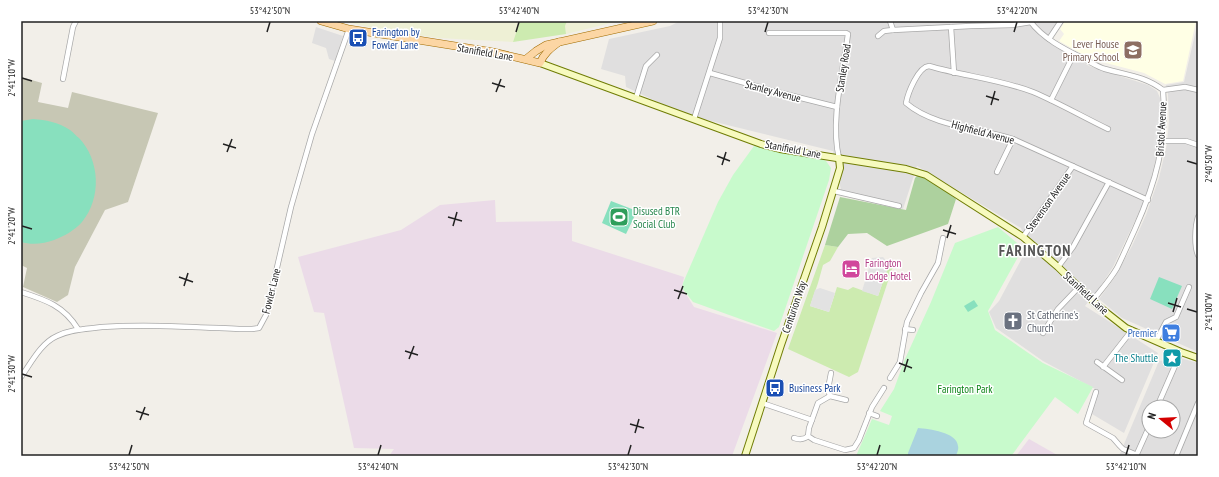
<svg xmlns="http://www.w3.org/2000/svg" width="1219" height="477" viewBox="0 0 1219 477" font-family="'PT Sans Narrow',sans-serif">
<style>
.residential{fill:#e0dfdf;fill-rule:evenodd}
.industrial{fill:#ebdbe8}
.education{fill:#ffffe5}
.construction{fill:#c7c7b4}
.farmland{fill:#eef0d5}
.grass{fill:#cdebb0}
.forest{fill:#add19e}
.park{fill:#c8facc}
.pitch{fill:#88e0be}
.parking{fill:#e2e2e2}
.water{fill:#aad3df}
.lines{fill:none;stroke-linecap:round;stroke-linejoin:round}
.street-casing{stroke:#a9a9a9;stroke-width:6}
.secondary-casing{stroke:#707d05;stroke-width:8}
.primary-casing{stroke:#a06b00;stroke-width:8}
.street{stroke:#fff;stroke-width:4.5}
.secondary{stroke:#f7fabf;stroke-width:6}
.primary{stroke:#fcd6a4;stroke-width:7}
.ticks{fill:none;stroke:#222;stroke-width:1.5}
.labels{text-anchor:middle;stroke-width:3;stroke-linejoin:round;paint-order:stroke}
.transit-label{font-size:11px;fill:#164399;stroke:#fff;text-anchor:start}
.education-label{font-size:11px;fill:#785e54;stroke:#fff;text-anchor:end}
.street-label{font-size:11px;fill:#222;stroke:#fff}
.leisure-label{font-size:11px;fill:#27864d;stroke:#fff;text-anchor:start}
.hotel-label{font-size:11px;fill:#b23c85;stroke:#fff;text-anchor:start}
.worship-label{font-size:11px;fill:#5b616d;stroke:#fff;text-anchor:start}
.shop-label{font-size:11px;fill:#366cbe;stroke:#fff;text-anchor:end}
.culture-label{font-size:11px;fill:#0d838f;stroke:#fff;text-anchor:end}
.park-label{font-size:11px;fill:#0c8416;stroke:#fff}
.district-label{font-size:15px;font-weight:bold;letter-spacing:1px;fill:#555;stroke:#fff}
.neatline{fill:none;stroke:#222;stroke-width:1.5}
.ticks-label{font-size:10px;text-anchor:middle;fill:#222}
</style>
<rect width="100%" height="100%" fill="#f2efe9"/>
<g class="residential">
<path d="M680 21H1058L1046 40 1089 66 1148 85 1157 91 1160 98 1162 115 1158 150 1149 186 1142 206 1113 267 1100 287 1085 306 1158 353 1124 433 1092 414 1097 390 1043 361 996 328 989 312 999 301 1028 247 1021 228 917 166 903 209 842 195 833 151 707 120 666 106 626 87 625 76 601 69 609 39 670 26Z"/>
<path d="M1198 21V352L1122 318 1099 299 1115 277 1132 246 1146 215 1159 178 1167 144 1169 120 1168 95 1166 85 1184 82Z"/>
<path d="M316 27 343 36 335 61 329 59 326 48 312 43Z"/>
<path d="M1180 358 1198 363V456H1119L1159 361ZM1149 407H1173V431H1149Z"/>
</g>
<g class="industrial">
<path d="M495 200 496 222 572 221V241L684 277 682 288 694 307 777 333 732 456H389L394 449 354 448 324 313 314 312 298 257 401 230 440 205Z"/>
<path d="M1029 439 1059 456H1016Z"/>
</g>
<path class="education" d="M1065 21H1196L1183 81 1165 84 1144 73 1091 59 1059 41 1064 34 1060 29Z"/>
<path class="construction" d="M21 77 42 83 38 102 68 108 72 92 158 113 128 202 105 210 75 267 68 295 57 302 23 287 27 268 21 265Z"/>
<g class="farmland">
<path d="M342 21H519L518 27 513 42 438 38 373 28Z"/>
<path d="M567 21H619L566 34 565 26Z"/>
</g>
<g class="grass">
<path d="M519 21H567L565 26 566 34 513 42 518 27Z"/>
<path d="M825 245 838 247 830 261 823 265 818 283 810 306 829 312 837 287 848 290 853 287 878 296 889 264 894 263 858 372 849 377 788 349Z"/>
</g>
<path class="forest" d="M919 174 941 187 956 199 948 224 887 246 867 233 848 234 838 247 825 245 840 197 906 210 915 178Z"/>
<g class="park">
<path d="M754 146 820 158 826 161 831 168 829 180 779 327 774 331 693 302 682 288 683 283 718 202 733 175Z"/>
<path d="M998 227 1023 248 988 311 995 330 1043 363 1093 387 1078 414 1055 397 1012 455 1009 456H856L872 419 889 425 892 416 880 411 894 389 905 359 931 302 955 243Z"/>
</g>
<g class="pitch">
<path d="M33 119C46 120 58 122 70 130 73 132 76 136 79 138 100 160 102 198 82 222 74 231 64 236 54 240 44 244 31 245 21 242V121Z"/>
<path d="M611 201 637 211 626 234 602 223Z"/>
<path d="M1159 277 1182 286 1172 309 1150 299Z"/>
<path d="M974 300 978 306 968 312 964 306Z"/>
</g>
<g class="parking">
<path d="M1160 120 1158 145 1153 149 1156 122Z"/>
<path d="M883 257 889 264 878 296 862 291 872 258Z"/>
<path d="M820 288 835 293 829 312 810 306 815 290Z"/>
</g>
<path class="water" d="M918 428C929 429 957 432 958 446 959 449 957 453 956 456H908V453Z"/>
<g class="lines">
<g class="street-casing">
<g id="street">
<path d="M890 21 893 30 971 26 1013 25 1031 22"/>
<path d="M1030 21C1043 39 1066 50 1086 60 1092 63 1098 67 1105 69 1126 75 1145 76 1163 90 1167 143 1156 182 1135 229 1129 242 1123 256 1117 268 1110 280 1101 290 1093 300"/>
<path d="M951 27 954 73"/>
<path d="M769 33H846L848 34C843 72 830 121 839 158"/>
<path d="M878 36 884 31 893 30"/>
<path d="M1049 39 1061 21"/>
<path d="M710 73 773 91 837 107"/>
<path d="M63 79 73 27 76 21"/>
<path d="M1163 90 1185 87 1198 90"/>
<path d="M636 98 646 66 657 55"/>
<path d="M1051 100 1074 54"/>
<path d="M694 119 720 38V21"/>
<path d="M1108 129C1083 117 1059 103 1033 92 999 79 963 76 929 66 918 67 908 93 906 103 934 127 979 128 1013 139L1148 200"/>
<path d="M1163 141H1186L1198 145"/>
<path d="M997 172 1013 139"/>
<path d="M834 191 899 206"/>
<path d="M1198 217C1195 226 1194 246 1198 255"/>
<path d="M1023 237 1073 166"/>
<path d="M1058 267 1073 247 1109 182"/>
<path d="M21 292C46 300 64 306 78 329"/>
<path d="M905 329 913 330"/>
<path d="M1043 333 1058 309 1079 287"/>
<path d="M1156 341 1166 322 1176 317 1189 287"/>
<path d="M1097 362 1122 380"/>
<path d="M1103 367 1132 330"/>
<path d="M21 377C31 363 41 343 57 336 71 329 87 329 102 327 147 324 193 327 239 329H252L259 328 266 315 291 207 312 134 349 29"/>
<path d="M890 378 900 362 907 322 921 293 938 263 943 238"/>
<path d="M1096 392 1086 423 1113 438 1120 446 1123 449 1137 455"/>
<path d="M830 396 828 389 831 373"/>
<path d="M846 400 830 396 818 403 809 428 808 436 814 440 845 450 854 448 859 440 872 407 884 388"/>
<path d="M762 403 812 420"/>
<path d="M1157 407 1181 352"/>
<path d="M869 413 877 416"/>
<path d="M794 438C800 440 804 440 808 436"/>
<path d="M1136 456 1149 427"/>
<path d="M1176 456 1198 403"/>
</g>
</g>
<g class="secondary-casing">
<g id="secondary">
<path d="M540 63 761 144 780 149 906 169 926 175 1023 237 1058 267 1098 306 1126 328 1181 352 1198 358"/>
<path d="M745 456 781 345 822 227 840 168 839 158"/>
</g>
</g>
<g class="primary-casing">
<g id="primary">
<path d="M321 21 349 29 493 52 540 63C544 53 551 48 559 42"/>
<path d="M526 59 536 51 546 45 653 21"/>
</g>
</g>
<use href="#street" class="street"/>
<use href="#secondary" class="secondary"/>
<use href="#primary" class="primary"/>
</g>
<path class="ticks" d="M267 32 270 22M516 32 519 22M765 32 768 22M1014 32 1017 22M22 78 32 81M492 83 505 87M496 92 501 79M986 96 999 100M991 105 995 91M223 144 236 148M227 152 232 139M717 156 730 161M1187 161 1197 164M722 165 726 152M448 217 462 221M22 226 32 229M453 226 457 212M943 230 956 234M947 238 951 225M179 277 193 282M184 286 188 273M674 290 687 294M678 299 683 286M1168 303 1181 307M1187 309 1197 312M1173 312 1177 298M405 351 418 355M409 359 414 346M899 363 912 368M904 372 908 359M22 374 32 377M136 411 149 415M140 420 145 407M630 424 644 428M635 433 639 419M129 455 132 445M378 455 381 445M628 455 631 445M877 455 880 445M1126 455 1129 445"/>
<defs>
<g id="bus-square" transform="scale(1)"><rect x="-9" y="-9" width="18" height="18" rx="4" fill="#1a4fb4" stroke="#fff"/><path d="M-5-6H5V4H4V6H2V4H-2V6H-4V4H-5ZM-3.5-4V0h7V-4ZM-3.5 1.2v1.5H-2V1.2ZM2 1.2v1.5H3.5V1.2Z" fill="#fff"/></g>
<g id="school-square" transform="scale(1)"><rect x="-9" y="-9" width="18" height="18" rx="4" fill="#8d6e63" stroke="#fff"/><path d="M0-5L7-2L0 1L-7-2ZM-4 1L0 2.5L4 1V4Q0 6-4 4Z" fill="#fff"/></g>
<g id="stadium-square" transform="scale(1)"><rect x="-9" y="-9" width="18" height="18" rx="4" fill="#2e9e5b" stroke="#fff"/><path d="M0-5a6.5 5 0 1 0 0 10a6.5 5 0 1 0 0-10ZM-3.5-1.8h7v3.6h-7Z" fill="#fff"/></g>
<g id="hotel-square" transform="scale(1)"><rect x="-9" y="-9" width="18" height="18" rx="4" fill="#d1479c" stroke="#fff"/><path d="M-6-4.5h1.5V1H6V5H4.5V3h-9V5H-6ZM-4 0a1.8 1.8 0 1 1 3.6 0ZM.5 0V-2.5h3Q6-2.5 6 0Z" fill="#fff"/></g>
<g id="church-square" transform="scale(1)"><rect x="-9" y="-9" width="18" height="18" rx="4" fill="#6b7280" stroke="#fff"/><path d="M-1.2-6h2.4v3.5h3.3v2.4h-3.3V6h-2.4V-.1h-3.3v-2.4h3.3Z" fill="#fff"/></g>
<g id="supermarket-square" transform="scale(1)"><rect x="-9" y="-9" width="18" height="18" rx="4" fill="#3f7fe0" stroke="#fff"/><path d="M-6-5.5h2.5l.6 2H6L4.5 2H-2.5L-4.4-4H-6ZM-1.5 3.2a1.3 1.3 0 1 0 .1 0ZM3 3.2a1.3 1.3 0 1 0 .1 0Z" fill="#fff"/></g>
<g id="sight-square" transform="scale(1)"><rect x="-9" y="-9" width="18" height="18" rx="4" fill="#0f9aa8" stroke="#fff"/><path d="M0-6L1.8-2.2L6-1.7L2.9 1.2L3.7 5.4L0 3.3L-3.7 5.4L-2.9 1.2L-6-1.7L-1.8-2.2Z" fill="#fff"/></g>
</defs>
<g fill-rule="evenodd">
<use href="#bus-square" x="358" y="38"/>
<use href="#school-square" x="1133" y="50"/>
<use href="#stadium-square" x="619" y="217"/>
<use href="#hotel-square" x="851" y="269"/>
<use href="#church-square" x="1013" y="321"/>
<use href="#supermarket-square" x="1171" y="333"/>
<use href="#sight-square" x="1172" y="358"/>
<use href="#bus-square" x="775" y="388"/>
</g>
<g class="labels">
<g class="transit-label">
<text x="372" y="36">Farington by<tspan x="372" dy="13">Fowler Lane</tspan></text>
<text x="789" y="392">Business Park</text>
</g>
<g class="education-label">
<text x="1119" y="48">Lever House<tspan x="1119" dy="13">Primary School</tspan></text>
</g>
<g class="street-label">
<text transform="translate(485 52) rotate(10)" y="4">Stanifield Lane</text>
<text transform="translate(843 68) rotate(-81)" y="4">Stanley Road</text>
<text transform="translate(773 91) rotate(15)" y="4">Stanley Avenue</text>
<text transform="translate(1161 129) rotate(-87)" y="4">Bristol Avenue</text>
<text transform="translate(983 132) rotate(15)" y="4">Highfield Avenue</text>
<text transform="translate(793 149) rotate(11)" y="4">Stanifield Lane</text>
<text transform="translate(1048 202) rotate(-55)" y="4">Stevenson Avenue</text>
<text transform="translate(271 291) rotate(-76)" y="4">Fowler Lane</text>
<text transform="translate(1086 293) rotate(43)" y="4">Stanifield Lane</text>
<text transform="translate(794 307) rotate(-71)" y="4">Centurion Way</text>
</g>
<g class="leisure-label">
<text x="633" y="215">Disused BTR<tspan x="633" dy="13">Social Club</tspan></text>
</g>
<g class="hotel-label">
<text x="865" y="267">Farington<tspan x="865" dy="13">Lodge Hotel</tspan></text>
</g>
<g class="worship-label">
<text x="1027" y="319">St Catherine's<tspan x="1027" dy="13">Church</tspan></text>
</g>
<g class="shop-label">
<text x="1157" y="337">Premier</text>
</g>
<g class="culture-label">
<text x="1158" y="362">The Shuttle</text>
</g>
<g class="park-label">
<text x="965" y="393">Farington Park</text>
</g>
<g class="district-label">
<text x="1035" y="256">FARINGTON</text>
</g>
</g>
<rect width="1219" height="477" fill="none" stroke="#ffffff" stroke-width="44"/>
<g transform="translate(1161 419) rotate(288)"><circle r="19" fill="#ffffff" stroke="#a7a7a7"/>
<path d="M0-3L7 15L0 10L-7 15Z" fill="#d40000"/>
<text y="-6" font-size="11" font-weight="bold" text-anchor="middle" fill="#222222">N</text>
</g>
<rect x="22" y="22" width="1175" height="433" class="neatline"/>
<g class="ticks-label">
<text x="270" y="14">53°42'50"N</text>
<text x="519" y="14">53°42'40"N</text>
<text x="768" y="14">53°42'30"N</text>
<text x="1017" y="14">53°42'20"N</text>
<text transform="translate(11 78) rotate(-90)" y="4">2°41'10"W</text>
<text transform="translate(1208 164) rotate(-90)" y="4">2°40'50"W</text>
<text transform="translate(11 226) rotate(-90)" y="4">2°41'20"W</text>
<text transform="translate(1208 312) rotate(-90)" y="4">2°41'00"W</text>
<text transform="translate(11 374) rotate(-90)" y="4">2°41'30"W</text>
<text x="129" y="470">53°42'50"N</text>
<text x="378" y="470">53°42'40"N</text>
<text x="628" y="470">53°42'30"N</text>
<text x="877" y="470">53°42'20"N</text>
<text x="1126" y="470">53°42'10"N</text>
</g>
</svg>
